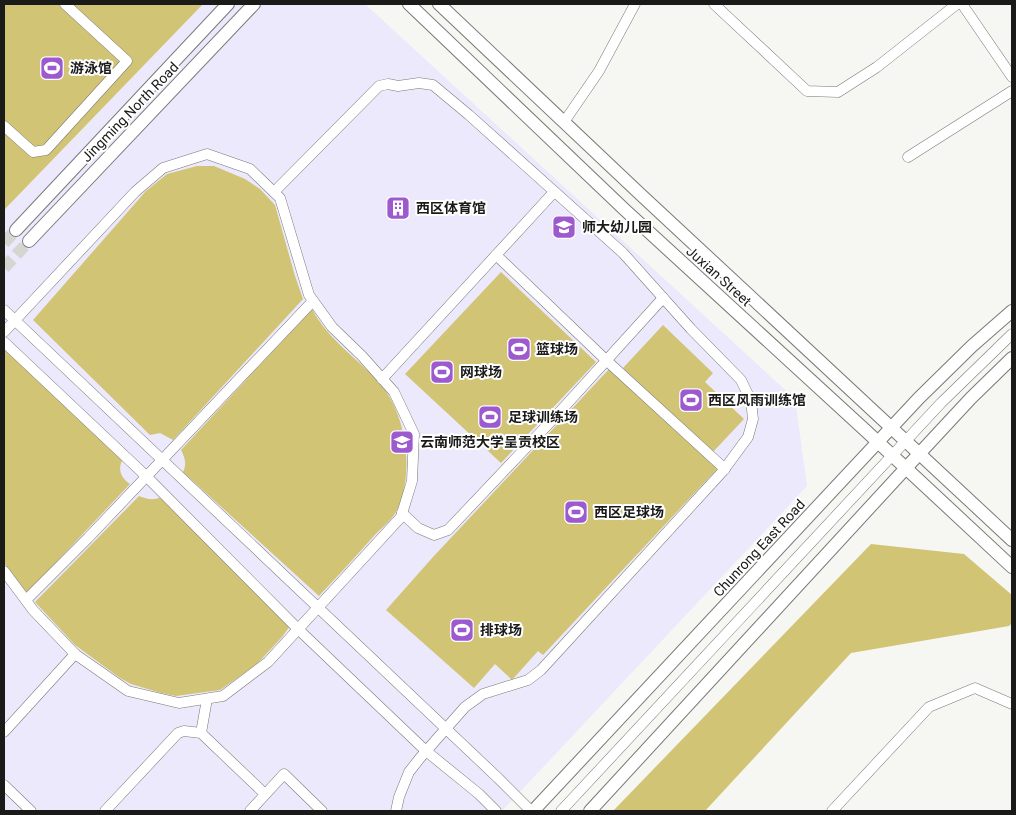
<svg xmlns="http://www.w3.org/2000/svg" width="1016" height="815" viewBox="0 0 1016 815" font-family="Roboto,'Noto Sans SC',sans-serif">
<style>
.education{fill:#ebe9fb}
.green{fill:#d2c475}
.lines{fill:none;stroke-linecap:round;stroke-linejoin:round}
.major-tunnel{stroke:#d5d5d2;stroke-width:12;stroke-dasharray:12 6;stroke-linecap:butt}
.minor-casing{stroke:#7a7977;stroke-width:11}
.major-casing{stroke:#7a7977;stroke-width:14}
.minor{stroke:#fff;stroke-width:10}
.major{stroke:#fff;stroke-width:12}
.labels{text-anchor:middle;stroke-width:4;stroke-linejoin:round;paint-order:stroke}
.poi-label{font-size:14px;font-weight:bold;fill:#1a1a19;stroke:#fff;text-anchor:start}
.street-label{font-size:14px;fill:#1a1a19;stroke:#fff}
</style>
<rect width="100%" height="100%" fill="#f6f6f3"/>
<path class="education" d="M4 4H365L795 399 807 486 502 811H4Z"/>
<g class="green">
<path d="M4 4H203L4 210Z"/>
<path d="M197 166H214L245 179 260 189 275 205 295 276 303 299 173 440 160 433 150 435 33 320 146 191 167 174Z"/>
<path d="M501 272 596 362 501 463 405 374Z"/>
<path d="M312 309C328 340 359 359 381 385 407 415 415 476 396 512 391 521 380 529 373 537 355 557 337 577 319 596L183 472C187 464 185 458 181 450Z"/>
<path d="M663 325 713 373 705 382 744 419 712 453 623 368Z"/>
<path d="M4 346 123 459C117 469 121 478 130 484L27 593 4 563Z"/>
<path d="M611 367 718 468 543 655 538 651 512 680 495 664 474 688 386 610 433 557Z"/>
<path d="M139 496C147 499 153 501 161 497L293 622 282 637 256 665 220 690 176 696 161 693 131 684 120 678 75 645 35 602Z"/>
<path d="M871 544 964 554 1012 595V623L1009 626 851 653 705 811H613Z"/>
</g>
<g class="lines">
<g class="major-tunnel">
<path d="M4 243 16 230"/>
<path d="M4 268 29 241"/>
</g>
<g class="minor-casing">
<g id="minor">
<path d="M714 4 807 91 838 92 877 67 957 4"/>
<path d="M962 4 1012 77"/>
<path d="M564 122 599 71 635 4"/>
<path d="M4 126 33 152 46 150 127 61 65 4"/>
<path d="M908 157 1012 91"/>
<path d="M274 192 379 86 388 84 398 86 419 83 433 85 469 115 623 253 691 329 741 380 751 401 753 419 748 437 723 471 541 670 528 680 483 694 465 707 420 758 409 772 399 797 396 811"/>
<path d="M496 255 606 360 725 469"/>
<path d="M4 310 498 778 531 811"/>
<path d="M4 332 135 192 163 168 207 154 250 169 280 198 309 295 332 327 362 356 394 392 414 434 412 481 401 517 268 662 223 696 179 703 128 691 75 654 33 610 4 571"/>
<path d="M4 342 146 476 299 630 426 751 479 794 496 811"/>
<path d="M382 379 554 192"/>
<path d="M402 513 418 528 434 535 448 530 555 417 663 298"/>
<path d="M26 600 88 538 313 301"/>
<path d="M4 732 75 654"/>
<path d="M201 733 207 699"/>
<path d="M4 785 31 811"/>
<path d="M105 811 178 733 184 731 201 733 265 794"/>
<path d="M250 811 284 774 322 811"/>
<path d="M561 811 941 403 1012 334"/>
<path d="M832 811 929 707 975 688 1012 704"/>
</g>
</g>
<g class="major-casing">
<g id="major">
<path d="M409 4 625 210 865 430 1012 567"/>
<path d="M439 4 639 193 1012 540"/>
<path d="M16 230 228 4"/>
<path d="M29 241 254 4"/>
<path d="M533 811 919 398 972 346 1012 311"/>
<path d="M590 811 906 468 971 398 1012 358"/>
</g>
</g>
<use href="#minor" class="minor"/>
<use href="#major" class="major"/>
</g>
<defs>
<g id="stadium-square" transform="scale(1.25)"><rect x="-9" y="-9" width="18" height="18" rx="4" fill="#9d59ce" stroke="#fff"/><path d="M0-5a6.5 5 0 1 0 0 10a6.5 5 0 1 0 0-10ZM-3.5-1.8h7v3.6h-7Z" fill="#fff"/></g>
<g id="building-square" transform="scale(1.25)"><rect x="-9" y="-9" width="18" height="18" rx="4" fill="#9d59ce" stroke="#fff"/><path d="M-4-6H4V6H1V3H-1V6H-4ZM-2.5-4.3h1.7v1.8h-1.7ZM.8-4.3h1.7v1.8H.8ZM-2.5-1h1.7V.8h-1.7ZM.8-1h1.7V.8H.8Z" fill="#fff"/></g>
<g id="university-square" transform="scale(1.25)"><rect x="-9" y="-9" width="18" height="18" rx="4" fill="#9d59ce" stroke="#fff"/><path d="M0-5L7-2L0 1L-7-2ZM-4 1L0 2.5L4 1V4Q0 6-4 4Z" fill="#fff"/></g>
</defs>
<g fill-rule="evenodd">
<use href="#stadium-square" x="52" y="68"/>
<use href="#building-square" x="398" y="208"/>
<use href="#university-square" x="564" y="227"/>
<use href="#stadium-square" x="519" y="349"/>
<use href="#stadium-square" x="442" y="372"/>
<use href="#stadium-square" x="691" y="400"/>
<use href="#stadium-square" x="490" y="417"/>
<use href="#university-square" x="402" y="442"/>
<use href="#stadium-square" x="576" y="512"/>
<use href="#stadium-square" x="462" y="630"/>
</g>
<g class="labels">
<g class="poi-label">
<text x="70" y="73">游泳馆</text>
<text x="416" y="213">西区体育馆</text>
<text x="582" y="232">师大幼儿园</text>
<text x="536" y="354">篮球场</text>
<text x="460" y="377">网球场</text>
<text x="708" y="405">西区风雨训练馆</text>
<text x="508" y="422">足球训练场</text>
<text x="420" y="447">云南师范大学呈贡校区</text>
<text x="594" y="517">西区足球场</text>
<text x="480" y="635">排球场</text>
</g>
<g class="street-label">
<text transform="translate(130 112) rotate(-46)" y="5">Jingming North Road</text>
<text transform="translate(719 276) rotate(42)" y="5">Juxian Street</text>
<text transform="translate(759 548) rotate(-47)" y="5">Chunrong East Road</text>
</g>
</g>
<rect width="1016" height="815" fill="none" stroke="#1a1a19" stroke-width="10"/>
</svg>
